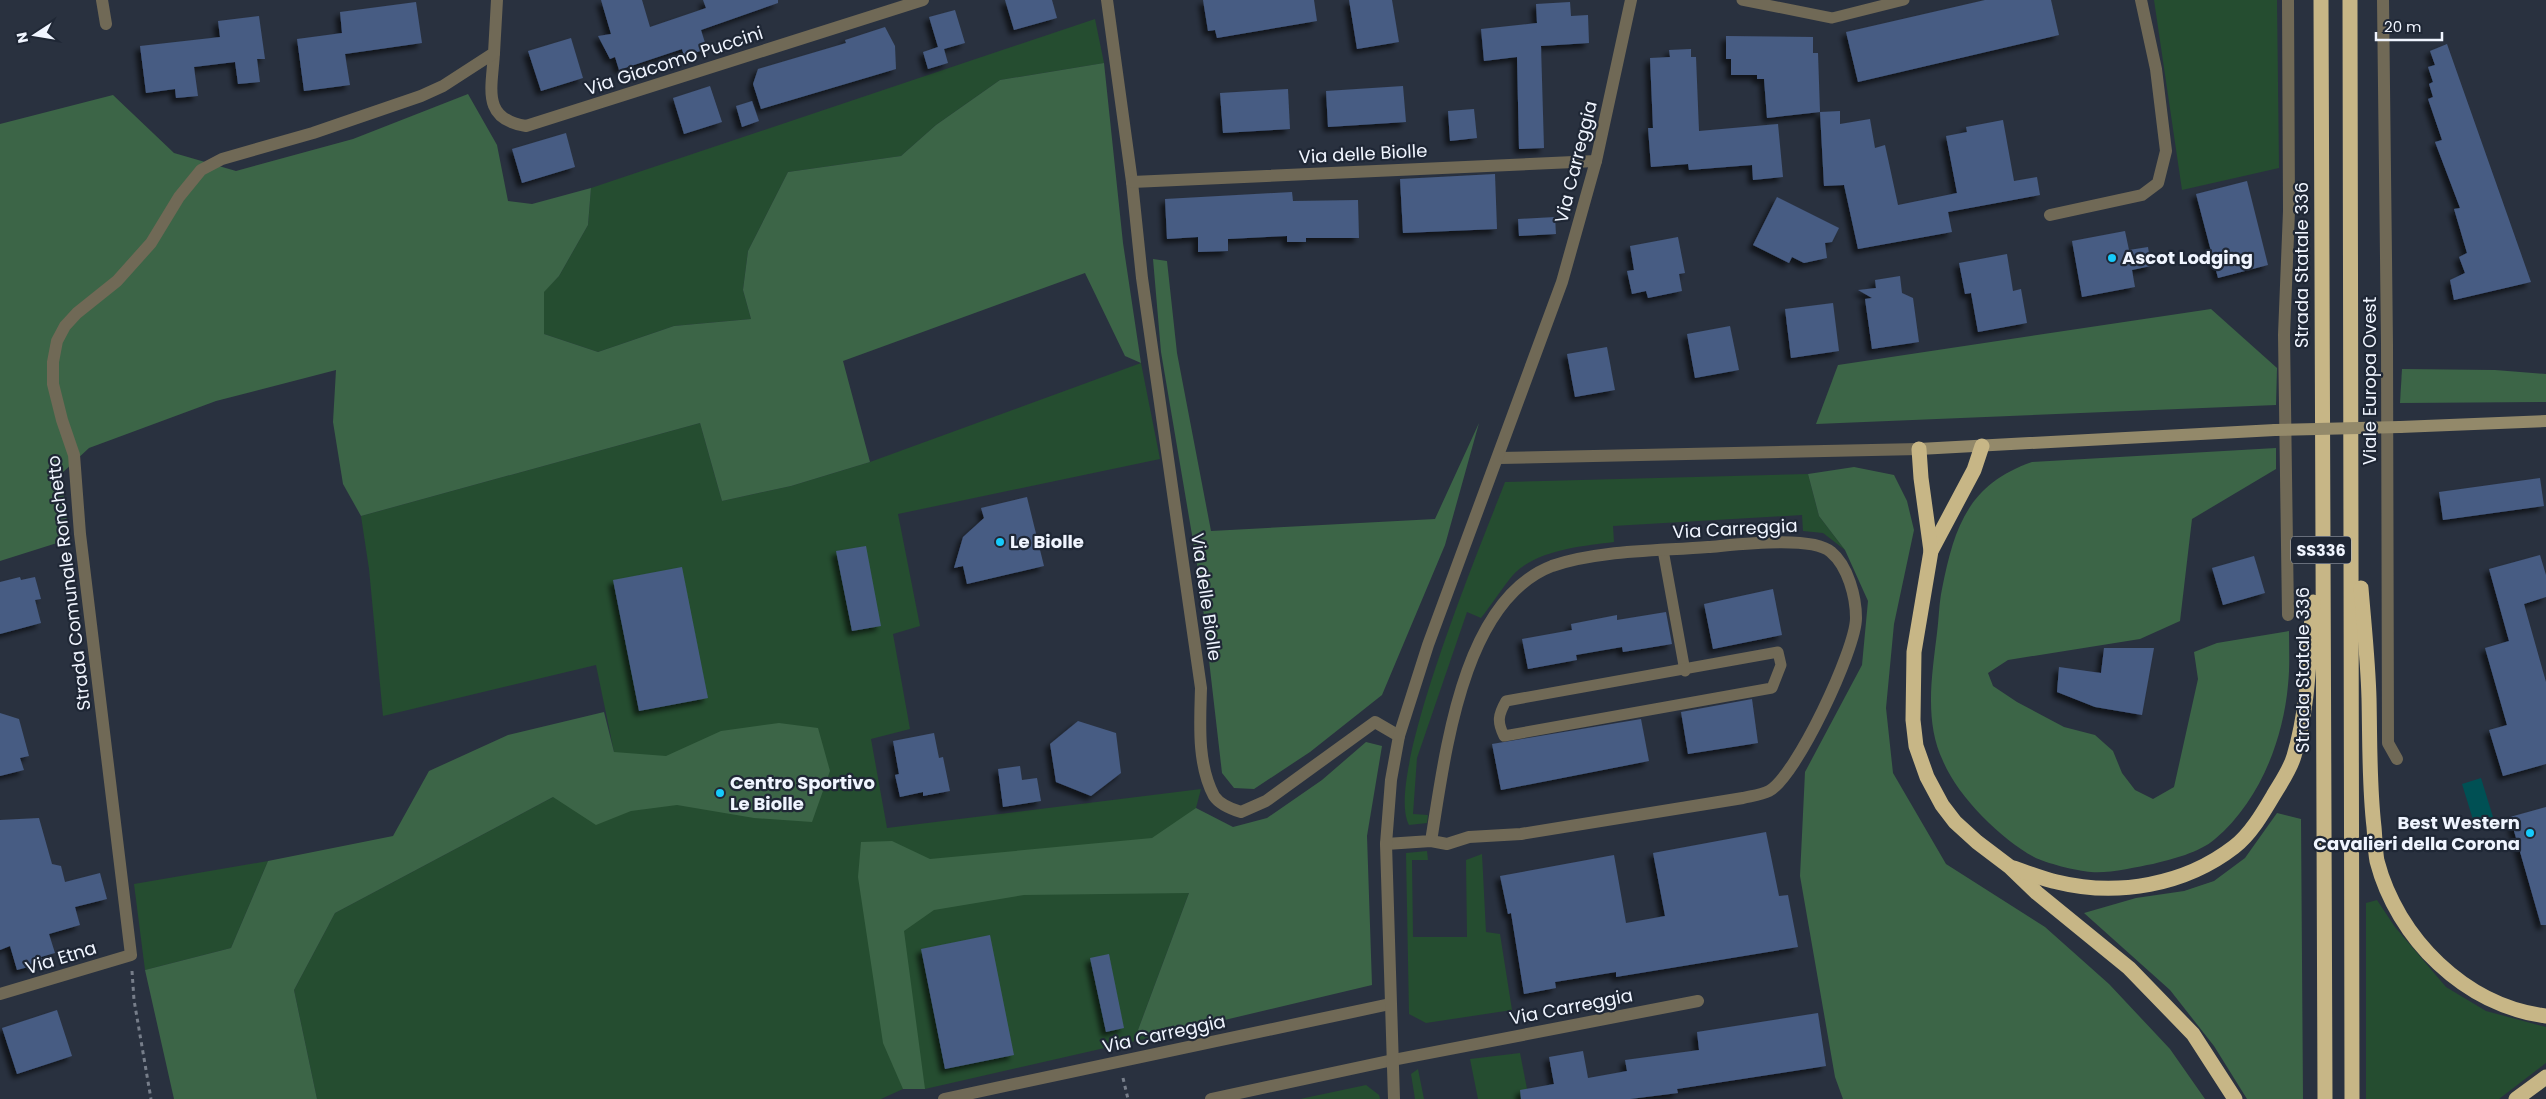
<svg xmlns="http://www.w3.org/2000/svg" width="2546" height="1099" viewBox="0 0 2546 1099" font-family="Poppins,sans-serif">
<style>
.green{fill:#254d30}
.forest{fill:#3c6547}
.water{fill:#005054}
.building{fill:#475c83;filter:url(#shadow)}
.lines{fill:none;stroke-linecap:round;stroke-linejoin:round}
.path{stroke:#777e8a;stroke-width:3;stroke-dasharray:4 4;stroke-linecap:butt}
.lane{stroke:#706956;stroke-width:11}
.street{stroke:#706956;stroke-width:12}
.secondary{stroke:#93896a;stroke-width:12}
.highway{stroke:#c7b686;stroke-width:15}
.secondary-bridge{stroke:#93896a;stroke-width:12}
.poi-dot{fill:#16cafb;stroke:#1f2735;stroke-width:2}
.labels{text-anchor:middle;stroke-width:4.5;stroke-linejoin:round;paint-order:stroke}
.shield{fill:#1f2735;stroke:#b1b7c2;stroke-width:1}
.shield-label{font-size:16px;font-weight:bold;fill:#f0f5ff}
.street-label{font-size:18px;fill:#f0f5ff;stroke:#1f2735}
.poi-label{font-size:18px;font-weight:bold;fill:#f0f5ff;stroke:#1f2735;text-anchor:start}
</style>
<defs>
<filter id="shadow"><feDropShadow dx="-4.5" dy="4.5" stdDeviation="2.5" flood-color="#0009"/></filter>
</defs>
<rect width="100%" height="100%" fill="#29313f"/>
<g class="green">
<path d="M2154 0H2277L2279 168 2182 190Z"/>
<path d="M1095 19 1104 63 1000 80 936 125 901 156 788 172 748 251 743 290 751 319 674 326 598 352 544 334 543 292 559 276 588 225 591 188Z"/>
<path d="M1141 363 1160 459 898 514 920 626 893 634 910 729 871 739 887 828 1201 789 1196 808 1189 893 1138 1030 1153 1037 925 1089H903L881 1099H317L294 990 335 913 553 797 614 752 596 665 383 716 369 569 361 516 700 423 722 501 791 486 870 462Z"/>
<path d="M1808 474 1819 516 1845 550 1823 533 1803 531 1802 515 1613 526 1614 542C1582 546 1536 550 1513 575 1502 588 1492 604 1481 618L1467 612 1417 758 1413 814 1428 815 1427 823 1409 825C1383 778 1483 540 1505 482Z"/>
<path d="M1427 851 1428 860H1412L1413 937H1467L1466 860 1482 854 1486 932 1500 934 1512 1010 1426 1023 1409 1014 1406 853Z"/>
<path d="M268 861 231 948 145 970 134 884Z"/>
<path d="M2377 900 2395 927 2446 987 2486 1011 2546 1027V1063L2499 1099H2366V903Z"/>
<path d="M1520 1053 1529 1099H1478L1470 1059Z"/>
<path d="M1418 1069 1424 1099H1415L1411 1074Z"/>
<path d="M1366 1085 1379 1095 1380 1099H1300Z"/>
</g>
<g class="forest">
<path d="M1104 63 1123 243 1141 363 1125 356 1085 273 843 361 870 462 791 486 722 501 700 423 361 516 343 484 333 422 336 370 216 401 89 448 61 474 67 522 57 543 0 561V124L113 95 174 153 236 171 353 139 468 94 497 145 508 201 532 204 591 188 588 225 559 276 544 292V334L598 352 674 326 751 319 743 290 748 251 788 172 901 156 936 125 1000 80Z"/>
<path d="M1153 259 1167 261 1177 353 1211 531 1435 519 1479 423 1445 545 1382 695 1310 752 1254 789 1234 788 1222 773 1200 582 1161 352Z"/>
<path d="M2211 309 2277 368 2276 405 1816 424 1838 365Z"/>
<path d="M2402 369 2495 370 2546 374V402L2400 403Z"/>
<path d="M2276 448V469L2192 519 2180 621 2140 639 2008 660 1988 673 1993 686 2017 702 2064 727 2095 735 2113 751 2122 773 2135 790 2153 799 2174 787 2198 679 2194 652 2217 643 2289 631C2289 649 2290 667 2288 685 2283 741 2259 802 2215 839 2199 853 2172 859 2153 864 2136 867 2107 874 2091 872 2077 871 2045 863 2034 857 2001 839 1958 797 1943 761 1924 721 1932 675 1937 633 1939 618 1939 603 1942 589 1954 528 1968 484 2032 462Z"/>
<path d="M1854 467 1894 475 1907 501 1914 530 1894 624 1886 708 1893 773 1946 864 2045 927 2109 984 2170 1049 2205 1099H1843L1835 1077 1800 876 1805 772 1862 665 1868 601 1845 550 1819 516 1808 474Z"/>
<path d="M604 712 614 752 666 756 721 731 779 723 818 728 830 771 812 822 754 818 677 805 631 811 596 825 553 797 335 913 294 990 317 1099H174L145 970 231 948 268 861 393 836 429 771 508 735Z"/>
<path d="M1366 742 1382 746 1367 836 1372 985 1153 1037 1138 1030 1189 893 1024 895 934 910 904 931 925 1089H903L883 1043 858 877 861 842 892 841 930 859 1152 838 1196 808 1233 827 1267 818 1322 780Z"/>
<path d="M2277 813 2301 819 2303 1099H2247L2214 1046 2170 990 2084 913 2136 898 2184 891 2214 881 2245 858Z"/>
</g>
<path class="water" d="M2481 778 2493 817 2474 823 2462 784Z"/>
<g class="building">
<path d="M601 0H642L650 27 706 8 703 0H778V3L701 30 707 49 684 56 682 49 619 70 615 57 610 59 598 36 611 34Z"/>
<path d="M1005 0H1052L1057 18 1014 30Z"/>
<path d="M1203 0H1314L1317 21 1217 38 1215 30 1208 31Z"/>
<path d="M1349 0H1392L1399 42 1357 49Z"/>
<path d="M1985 0H2051L2059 35 1858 82 1846 32Z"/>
<path d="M416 2 422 43 345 54 350 85 304 91 297 39 342 33 340 12Z"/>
<path d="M1570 2 1571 16 1588 15 1589 43 1541 46 1544 148 1519 149 1517 57 1484 61 1481 29 1537 23 1536 4Z"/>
<path d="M955 10 965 43 944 49 948 63 928 69 923 52 938 47 929 17Z"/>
<path d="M259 16 265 59H257L260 82 238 84 235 62 194 67 198 96 176 98 175 89 146 93 140 46 220 37 218 21Z"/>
<path d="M885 27 895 46 896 69 761 109 753 84 758 69 846 43 845 40Z"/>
<path d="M1726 36 1813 37V53H1818L1820 112 1767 118 1764 79H1757V75H1731V59H1726Z"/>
<path d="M571 38 583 78 541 91 528 51Z"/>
<path d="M2447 44 2531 282 2454 300 2450 280 2465 273 2459 257 2467 253 2454 209 2460 208 2435 142 2442 140 2428 99 2433 97 2429 84 2433 82 2428 67 2435 65 2430 51Z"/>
<path d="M1691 49V57H1696L1699 131 1778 124 1783 177 1753 180 1752 165 1689 170 1688 164 1651 167 1648 128H1653L1650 58 1670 57 1669 50Z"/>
<path d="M710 86 722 122 684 134 673 98Z"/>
<path d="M1403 86 1406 122 1328 127 1326 91Z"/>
<path d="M1288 89 1290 129 1223 133 1220 93Z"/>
<path d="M752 101 759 121 742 127 736 106Z"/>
<path d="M1474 109 1477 138 1450 141 1448 111Z"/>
<path d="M1840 111V124L1870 119 1875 148 1885 145 1898 205 1957 193 1946 136 1967 132 1966 127 2003 120 2014 181 2037 177 2040 195 1948 212 1952 232 1858 249 1844 185 1824 186 1820 112Z"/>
<path d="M566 133 575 167 522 183 512 149Z"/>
<path d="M1495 174 1497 229 1403 233 1400 179Z"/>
<path d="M2247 181 2268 265 2218 278 2196 194Z"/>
<path d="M1292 192 1293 201 1358 200 1359 238H1306V242H1287V236L1228 239V251L1198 252V237L1167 239 1165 199Z"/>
<path d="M1777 197 1839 228 1832 242 1825 243 1827 258 1804 263 1792 257 1789 263 1753 245Z"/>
<path d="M1555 217 1556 234 1519 236 1518 219Z"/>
<path d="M2125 231 2129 250 2148 247 2151 266 2132 270 2135 287 2082 297 2072 241Z"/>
<path d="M1678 237 1685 273 1679 274 1682 291 1648 298 1646 291 1632 294 1627 271 1634 270 1630 246Z"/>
<path d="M2007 254 2013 291 2021 289 2027 323 1978 332 1971 293 1965 294 1959 263Z"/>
<path d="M1900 276 1902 293 1913 298 1919 342 1872 349 1865 299 1872 298 1858 290 1876 288 1875 280Z"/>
<path d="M1833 303 1839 351 1791 358 1785 309Z"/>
<path d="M1730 326 1739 370 1695 378 1687 334Z"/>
<path d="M1607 347 1615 390 1575 397 1567 354Z"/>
<path d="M2540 478 2544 506 2443 520 2439 492Z"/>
<path d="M1027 497 1044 566 967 584 963 566 954 568 963 537 984 518 981 508Z"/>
<path d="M866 546 881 626 852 631 836 551Z"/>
<path d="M2540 555 2546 575V597L2524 604 2546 682V764L2503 776 2489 730 2507 725 2485 648 2509 641 2489 569Z"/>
<path d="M2254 556 2265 593 2223 605 2212 568Z"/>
<path d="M682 567 708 698 639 711 613 580Z"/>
<path d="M20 577 21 580 35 577 41 599 35 600 41 623 0 634V582Z"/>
<path d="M1773 589 1782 635 1713 649 1704 604Z"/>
<path d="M1666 612 1672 644 1623 652 1622 647 1576 655 1577 660 1528 669 1522 639 1572 630 1571 624 1617 615V620Z"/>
<path d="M2104 648H2154L2142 715 2095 707 2057 692 2059 667 2101 673Z"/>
<path d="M1752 699 1758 743 1688 754 1681 712Z"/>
<path d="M0 713 19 719 29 756 20 758 24 770 0 776Z"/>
<path d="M1641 719 1649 761 1501 790 1492 744Z"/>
<path d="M1078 721 1116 733 1121 773 1091 796 1056 782 1050 744Z"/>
<path d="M934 733 939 758 943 757 950 791 923 796V792L900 797 895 775 899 774 893 741Z"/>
<path d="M1020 766 1022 780 1037 778 1041 801 1003 807 998 769Z"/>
<path d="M2546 807V925H2541L2510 817Z"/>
<path d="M39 818 52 864 61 866 65 882 100 873 107 899 75 907 80 925 49 934 55 953 41 957 43 963 17 970 10 946 0 950V820Z"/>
<path d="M1766 832 1779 896 1788 895 1798 947 1616 977V972L1555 982 1556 988 1524 994 1511 913 1508 914 1500 876 1614 855 1626 923 1665 916 1653 853Z"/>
<path d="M990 935 1014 1055 945 1069 921 949Z"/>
<path d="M1109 954 1124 1028 1106 1032 1090 958Z"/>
<path d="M57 1010 72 1056 17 1074 2 1028Z"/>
<path d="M1818 1013 1826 1066 1677 1089 1678 1093 1630 1099H1521L1520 1090 1554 1084 1549 1057 1583 1051 1588 1078 1627 1071 1625 1060 1699 1050 1697 1032Z"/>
</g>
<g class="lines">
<g class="path">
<path d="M132 971 134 1000 151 1099"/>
<path d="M1123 1078 1128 1099"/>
</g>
<g class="lane">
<path d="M1742 0 1832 18 1904 0"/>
<path d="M1663 550 1685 671"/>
<path d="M1778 652 1781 665 1772 688 1504 736C1497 722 1498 715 1506 701Z"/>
</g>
<g class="street">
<path d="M102 0 106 24"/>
<path d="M1107 0 1132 182 1142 278 1201 688C1200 723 1197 764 1214 796 1220 805 1231 809 1241 812L1266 801 1375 722 1399 736"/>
<path d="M2383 0 2387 344 2388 743 2397 759"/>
<path d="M494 53C492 88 481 119 526 126L923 0"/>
<path d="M1132 182 1596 161"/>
<path d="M2050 215 2142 195 2158 183 2166 151 2156 69 2141 0"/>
<path d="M1499 458 1919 449"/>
<path d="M2288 615 2284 335 2289 211 2288 0"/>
<path d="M1386 844 1431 841 1447 844 1469 837 1521 834 1743 798C1751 796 1761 795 1769 791 1796 777 1856 649 1856 618 1856 597 1848 566 1831 552 1812 535 1734 545 1708 547 1660 551 1597 550 1552 566 1461 601 1445 757 1431 841"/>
<path d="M0 994 131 955 80 534 74 455 62 420 53 384V362L57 341 65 326 77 313 117 281 151 243 179 197 201 170 222 159 313 133 421 96 443 86 494 53 497 0"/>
<path d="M944 1099 1390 1004"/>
<path d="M1211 1099 1393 1060 1698 1001"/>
<path d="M1394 1099 1386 844 1391 780 1399 736 1428 645 1562 282 1596 161 1631 0"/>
</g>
<g class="secondary">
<path d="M2400 427 2546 421"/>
<path d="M1919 449 2275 430"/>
</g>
<g class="highway">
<path d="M2321 0 2325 1099"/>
<path d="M2350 0 2352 1099"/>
<path d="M1982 446 1974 470 1931 551 1914 652 1913 720 1916 746 1927 777 1942 805 1955 822 1977 842 2010 867 2037 893 2129 968 2193 1034 2235 1099"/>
<path d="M1919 449 1921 478 1931 551"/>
<path d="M2361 588C2364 625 2368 662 2369 698 2370 741 2369 784 2374 827 2375 838 2375 850 2377 861 2397 938 2465 1006 2546 1016"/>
<path d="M2014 868C2028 873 2043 879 2057 882 2117 897 2185 885 2234 847 2250 835 2263 813 2273 796 2280 784 2290 770 2294 756 2309 706 2309 654 2313 602"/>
<path d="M2516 1099 2546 1077"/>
</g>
<path class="secondary-bridge" d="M2275 430 2400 427"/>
</g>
<g class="poi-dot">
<circle cx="2112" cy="258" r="5"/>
<circle cx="1000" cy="542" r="5"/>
<circle cx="720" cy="793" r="5"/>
<circle cx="2530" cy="833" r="5"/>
</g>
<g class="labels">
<rect class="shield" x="2291" y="536.5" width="60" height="27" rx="4"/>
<g class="shield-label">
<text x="2321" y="556">SS336</text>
</g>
<g class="street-label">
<text transform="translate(674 61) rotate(-18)" y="6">Via Giacomo Puccini</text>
<text transform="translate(1363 154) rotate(-3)" y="6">Via delle Biolle</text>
<text transform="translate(1576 162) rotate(-76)" y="6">Via Carreggia</text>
<text transform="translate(2302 265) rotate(-90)" y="6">Strada Statale 336</text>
<text transform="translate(2370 381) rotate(-90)" y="6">Viale Europa Ovest</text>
<text transform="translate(1735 529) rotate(-3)" y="6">Via Carreggia</text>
<text transform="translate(69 583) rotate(-97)" y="6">Strada Comunale Ronchetto</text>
<text transform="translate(1206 597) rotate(82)" y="6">Via delle Biolle</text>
<text transform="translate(2303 670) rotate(-90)" y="6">Strada Statale 336</text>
<text transform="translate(61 958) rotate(-17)" y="6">Via Etna</text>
<text transform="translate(1571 1007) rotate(-11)" y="6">Via Carreggia</text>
<text transform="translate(1164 1034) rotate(-12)" y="6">Via Carreggia</text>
</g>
<g class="poi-label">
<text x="2122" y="264">Ascot Lodging</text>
<text x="1010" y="548">Le Biolle</text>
<text x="730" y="789">Centro Sportivo<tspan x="730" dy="21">Le Biolle</tspan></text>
<text x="2520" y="829" text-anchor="end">Best Western<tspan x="2520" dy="21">Cavalieri della Corona</tspan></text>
</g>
</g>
<g transform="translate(35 35) rotate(258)" stroke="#1f2735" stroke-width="4" paint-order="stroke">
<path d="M0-4L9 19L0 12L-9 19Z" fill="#f0f5ff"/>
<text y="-8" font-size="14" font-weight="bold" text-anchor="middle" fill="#f0f5ff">N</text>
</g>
<path d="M2376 32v8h66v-8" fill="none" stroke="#f0f5ff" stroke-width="2.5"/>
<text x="2384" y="32" font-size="15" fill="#f0f5ff" stroke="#1f2735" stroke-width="4" paint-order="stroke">20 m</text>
</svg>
